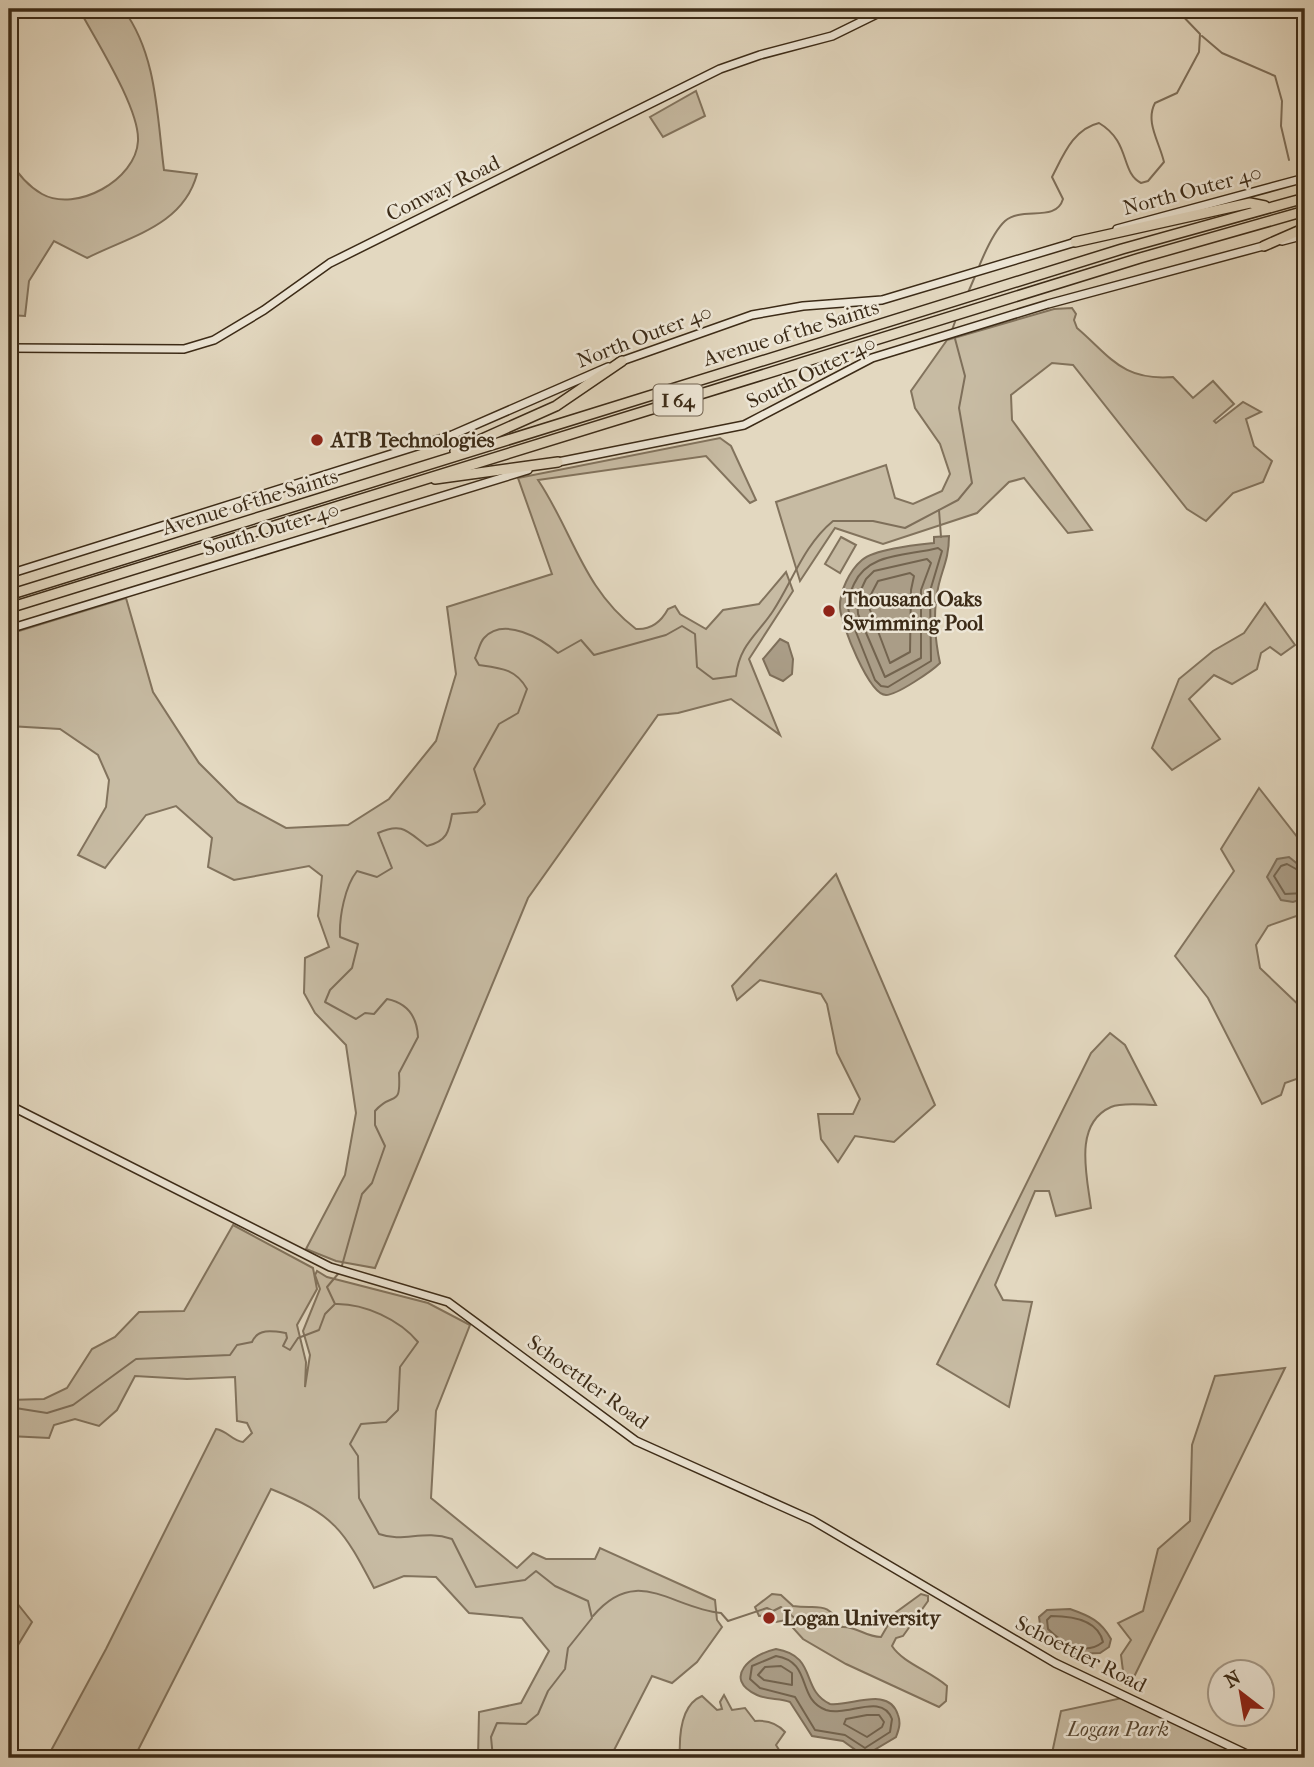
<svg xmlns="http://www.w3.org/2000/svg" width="1314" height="1767" viewBox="0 0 1314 1767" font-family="'IM FELL French Canon',serif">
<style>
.green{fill:#c7bba3;stroke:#82735d;stroke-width:2}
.water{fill:#aa9d87;stroke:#7e6f5a;stroke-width:2}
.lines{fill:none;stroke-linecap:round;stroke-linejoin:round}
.shore{stroke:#73644f;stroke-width:2}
.stream{stroke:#7e6f5a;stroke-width:2}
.secondary-casing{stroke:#3c2b17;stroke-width:10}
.highway-casing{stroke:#3c2b17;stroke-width:12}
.secondary{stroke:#ede6d6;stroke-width:7}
.highway{stroke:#e3d8c0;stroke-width:9}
.poi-dot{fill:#8f2418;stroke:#ede6d6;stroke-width:2.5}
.labels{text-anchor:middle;stroke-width:5;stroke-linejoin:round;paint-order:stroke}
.shield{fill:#ede6d6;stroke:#716350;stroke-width:2}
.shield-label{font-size:19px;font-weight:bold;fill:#3c2b17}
.street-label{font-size:21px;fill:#3c2b17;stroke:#ede6d6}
.poi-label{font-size:21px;font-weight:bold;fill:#3c2b17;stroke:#ede6d6;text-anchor:start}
.park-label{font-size:21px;font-style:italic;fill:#584833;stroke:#ede6d6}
</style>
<rect width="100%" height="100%" fill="#e3d8c0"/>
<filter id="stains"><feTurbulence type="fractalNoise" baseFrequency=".00286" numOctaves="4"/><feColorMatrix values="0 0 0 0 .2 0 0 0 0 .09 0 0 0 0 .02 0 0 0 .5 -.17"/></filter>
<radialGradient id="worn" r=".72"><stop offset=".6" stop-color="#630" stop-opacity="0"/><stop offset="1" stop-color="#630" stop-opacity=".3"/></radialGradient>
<g class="green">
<path d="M79 9H123C157 54 157 116 164 170L197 174C183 226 130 236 87 258L54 241 29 281 25 316 9 315V159C17 173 28 186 42 194 76 213 136 180 138 141 140 109 95 39 79 9Z"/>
<path d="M696 91 705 116 663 137 650 117Z"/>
<path d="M1072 308 1076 314 1074 320 1077 328C1111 357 1122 381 1173 377L1193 398 1213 381 1234 404 1214 421 1216 423 1243 402 1261 412 1246 419 1254 446 1272 461 1263 482 1233 493 1206 521 1187 509 1073 365 1052 363 1011 395 1012 420 1092 530 1068 533 1024 478 1009 482 977 513 883 544 835 528 800 581 776 502 886 465 895 498 913 504 942 491 950 474 940 444 915 408 911 391 947 340 1054 309Z"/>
<path d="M720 438 731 446 756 500 750 503 706 456 538 480C573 532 583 589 636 629 651 630 661 622 668 609L675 606 680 614 706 629 723 610 759 604 786 572 793 591 749 659 780 735 731 699 678 713 658 715 528 898 375 1268 336 1261 306 1249 345 1175 356 1113 346 1045 315 1013 304 993 305 958 329 947 318 916 322 876 309 866 234 880 208 867 212 838 176 806 146 815 105 868 78 855 106 807 109 780 98 755 60 729 9 726V634L126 598 153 692 199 763 238 802 286 828 348 825 389 799 436 741 456 674 447 607 552 574 518 478Z"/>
<path d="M841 537 856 545 840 573 825 564Z"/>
<path d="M1265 603 1295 645 1281 655 1270 647 1261 653 1257 669 1232 684 1214 675 1189 699 1220 739 1172 770 1152 748 1179 679 1213 651 1244 633Z"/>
<path d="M1259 788 1305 847V870L1298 862 1305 913 1268 926 1256 945 1260 968 1305 1011V1082L1299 1078 1285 1083 1281 1095 1262 1104 1208 998 1175 956 1234 871 1221 849Z"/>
<path d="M836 874 935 1105 894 1142 855 1136 838 1162 821 1139 818 1114H853L860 1099 837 1053 827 1004 821 994 760 980 737 1000 732 986Z"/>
<path d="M1110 1033 1125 1045 1156 1105C1143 1105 1122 1102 1111 1107 1073 1124 1087 1176 1091 1208L1056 1216 1049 1191H1035L995 1285 1003 1300 1032 1302 1009 1407 937 1364 1091 1053Z"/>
<path d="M233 1225 313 1268 317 1289 297 1325 306 1362 305 1387 310 1355 303 1331 320 1289 315 1275 317 1271 327 1277 428 1303 470 1325 436 1411 431 1498 517 1568 533 1553 546 1559H595L600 1548 715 1600 717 1620 722 1627 697 1662 672 1683 652 1676 610 1758H478L479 1712 521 1703 549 1651 522 1618 469 1613 436 1577 404 1576 374 1588C343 1529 335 1515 271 1489L134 1758H47L106 1649 216 1429C228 1431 232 1441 243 1442L252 1433 247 1423 237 1421 235 1377 187 1379 135 1376 117 1410 99 1426 75 1419 54 1425 49 1438 9 1436V1400L44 1399 67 1388 92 1349 115 1337 139 1312 184 1311Z"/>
<path d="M1285 1368 1131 1683 1124 1679 1121 1655 1131 1640 1118 1623 1143 1611 1158 1549 1190 1521 1192 1445 1215 1376Z"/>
<path d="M9 1593 32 1622 18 1645 9 1639Z"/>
<path d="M772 1594 781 1595 793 1606C819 1610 826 1599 842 1627 857 1626 865 1637 881 1637L895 1613 921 1594 928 1596V1601L903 1636 896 1638 892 1646C903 1663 930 1671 947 1686L946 1701 939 1707 846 1664 803 1639 786 1620 776 1622 767 1615 759 1616 755 1607Z"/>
<path d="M724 1695 732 1710 745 1708 755 1721C766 1720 777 1723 785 1732L776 1745 784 1758H680C679 1738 680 1705 702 1696L717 1710 722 1709 720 1702Z"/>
<path d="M1122 1698 1248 1758H1051L1061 1711Z"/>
</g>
<g class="water">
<path d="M949 536C949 562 940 572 937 594 933 618 935 640 940 663 932 671 897 695 886 695 869 695 841 624 840 608 839 592 850 570 862 560 875 549 916 545 934 543V537Z"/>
<path d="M780 639 788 643 793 659 792 674 783 681 770 675 763 659Z"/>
<path d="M1289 857 1305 870V898L1293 902 1281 900 1267 877 1277 859Z"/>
<path d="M1070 1609C1090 1616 1101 1621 1111 1639L1109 1647 1100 1653 1071 1654 1041 1632 1039 1617 1047 1610Z"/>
<path d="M776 1649C818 1656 800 1690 830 1704 850 1707 889 1685 898 1715 901 1723 899 1729 896 1737L864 1756 843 1741 812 1736 790 1702C779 1698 768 1700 757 1695 721 1678 752 1654 776 1649Z"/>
</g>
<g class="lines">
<g class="shore">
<path d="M938 548 942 551 930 591 931 661 888 687 881 686 875 680 850 617C846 605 848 595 854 584 868 552 908 556 938 548Z"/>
<path d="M927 559 931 563 921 590V658L885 677 858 614 857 598 866 579 874 571Z"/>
<path d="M910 573 914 576 911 590 910 652 890 663 867 602 878 581Z"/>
<path d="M1305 874 1287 864 1281 866 1274 876 1285 894 1305 893"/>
<path d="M1051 1616C1071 1616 1098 1620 1103 1642 1084 1657 1062 1643 1048 1629L1047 1620Z"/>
<path d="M776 1656C813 1662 796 1699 826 1710 847 1717 882 1692 892 1719L890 1732 865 1748 845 1735 815 1730 795 1697 760 1688 750 1679 752 1666Z"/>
<path d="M781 1666 792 1673V1685L764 1680 758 1675 765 1667Z"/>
<path d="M867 1715H879L884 1722 882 1727 867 1737 844 1724 846 1719Z"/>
</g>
<g class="stream">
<path d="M1202 36 1222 53 1275 76 1282 101 1281 126 1289 160"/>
<path d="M978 269C984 254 993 232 1005 221 1022 206 1056 223 1063 199L1052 177C1063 156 1073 129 1099 123 1131 142 1120 172 1141 183L1148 181 1164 162C1159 141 1145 122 1155 103L1177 93 1199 52 1200 34 1176 9"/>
<path d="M967 295 976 274"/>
<path d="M952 330 956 319"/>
<path d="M939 510 941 537"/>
<path d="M341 1269 362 1194 372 1183 385 1146 375 1125V1111C393 1090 401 1110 399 1073L418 1037C417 1017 407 1003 387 999L374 1014 365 1013 356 1019 325 1002 330 990 352 968 358 944 340 937C339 917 345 886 357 871L377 877 392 868 378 833C402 822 407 831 427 846 447 841 449 832 452 814L477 812 485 804 474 769 499 724 518 713 527 689C516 669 501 668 479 665L475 658C478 652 480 642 484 638 504 616 542 639 558 653L581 640 594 655 666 635 682 626 695 634 697 667 713 679 736 676C739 645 758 634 773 611 793 580 804 545 833 521H873L905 528 958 500 972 483 959 408 965 376 954 335"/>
<path d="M338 1274 327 1287 335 1304C364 1303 400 1320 418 1342L400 1367 398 1410 386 1422 361 1424 350 1444 358 1456 359 1498 379 1534C404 1543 423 1529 452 1539L476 1587 525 1580 536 1571 555 1586 588 1601 592 1618 568 1648 565 1669 548 1691 538 1714 526 1724 497 1723 491 1737 493 1758"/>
<path d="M9 1407 47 1413 73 1405 136 1359 230 1355 237 1345 252 1342C258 1328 273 1331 286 1333L287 1338 283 1346 290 1350 298 1338 319 1330 325 1314 334 1305"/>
<path d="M593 1616C637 1564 671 1608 721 1613L728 1621 767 1608 773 1611 781 1607 797 1620 818 1624"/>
</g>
<g class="secondary-casing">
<g id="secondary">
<path d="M1117 229 1305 178"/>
<path d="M1282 241 1305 235"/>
<path d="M9 348 184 349 214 340 264 310 330 263 720 69 760 55 832 36 887 9"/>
<path d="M619 362 752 315 803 306 882 300 1079 241"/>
<path d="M553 463 744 425 872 358 1048 304 1267 245"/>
<path d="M9 574 452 435 608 367"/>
<path d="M9 629 528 470"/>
<path d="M9 1105 330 1267 448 1302 636 1441 812 1520 1055 1663 1255 1758"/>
<path d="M9 1753 20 1758"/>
</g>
</g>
<g class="highway-casing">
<g id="highway">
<path d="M1075 242 1250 203 1265 206"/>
<path d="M1264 246 1305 228"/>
<path d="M455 451 556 406 622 361"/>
<path d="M435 479 558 462"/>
<path d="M9 595 1122 249 1305 198"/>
<path d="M9 608 1140 258 1305 211"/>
</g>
</g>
<use href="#secondary" class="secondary"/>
<use href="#highway" class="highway"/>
</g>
<g class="poi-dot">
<circle cx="317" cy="440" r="7"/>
<circle cx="829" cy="611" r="7"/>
<circle cx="769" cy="1618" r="7"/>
</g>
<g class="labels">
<rect class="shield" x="653.5" y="384.5" width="49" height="31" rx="5"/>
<g class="shield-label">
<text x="678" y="407">I 64</text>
</g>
<g class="street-label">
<text transform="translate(443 188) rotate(-26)" y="7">Conway Road</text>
<text transform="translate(1192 190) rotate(-15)" y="7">North Outer 40</text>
<text transform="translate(791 333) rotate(-17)" y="7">Avenue of the Saints</text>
<text transform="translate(644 336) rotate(-21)" y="7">North Outer 40</text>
<text transform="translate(811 372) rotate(-26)" y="7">South Outer 40</text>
<text transform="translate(250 502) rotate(-17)" y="7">Avenue of the Saints</text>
<text transform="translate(271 529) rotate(-17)" y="7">South Outer 40</text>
<text transform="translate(588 1382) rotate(36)" y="7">Schoettler Road</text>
<text transform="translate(1081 1654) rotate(27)" y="7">Schoettler Road</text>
</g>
<g class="poi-label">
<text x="331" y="447">ATB Technologies</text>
<text x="843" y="606">Thousand Oaks<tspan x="843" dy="24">Swimming Pool</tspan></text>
<text x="783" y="1625">Logan University</text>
</g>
<g class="park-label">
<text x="1118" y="1736">Logan Park</text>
</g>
</g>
<rect width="1314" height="1767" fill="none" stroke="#e3d8c0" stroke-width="35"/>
<rect x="10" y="10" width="1293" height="1746" fill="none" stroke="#3c2b17" stroke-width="3.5"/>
<rect x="18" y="18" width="1279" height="1732" fill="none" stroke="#3c2b17" stroke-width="2"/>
<g transform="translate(1241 1693) rotate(329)"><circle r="33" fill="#ede6d6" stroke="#a69b8a" stroke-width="2"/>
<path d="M0-5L12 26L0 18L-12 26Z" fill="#8f2418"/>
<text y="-10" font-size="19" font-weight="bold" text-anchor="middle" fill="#3c2b17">N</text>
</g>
<rect width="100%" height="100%" filter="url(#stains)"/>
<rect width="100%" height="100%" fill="url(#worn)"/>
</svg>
